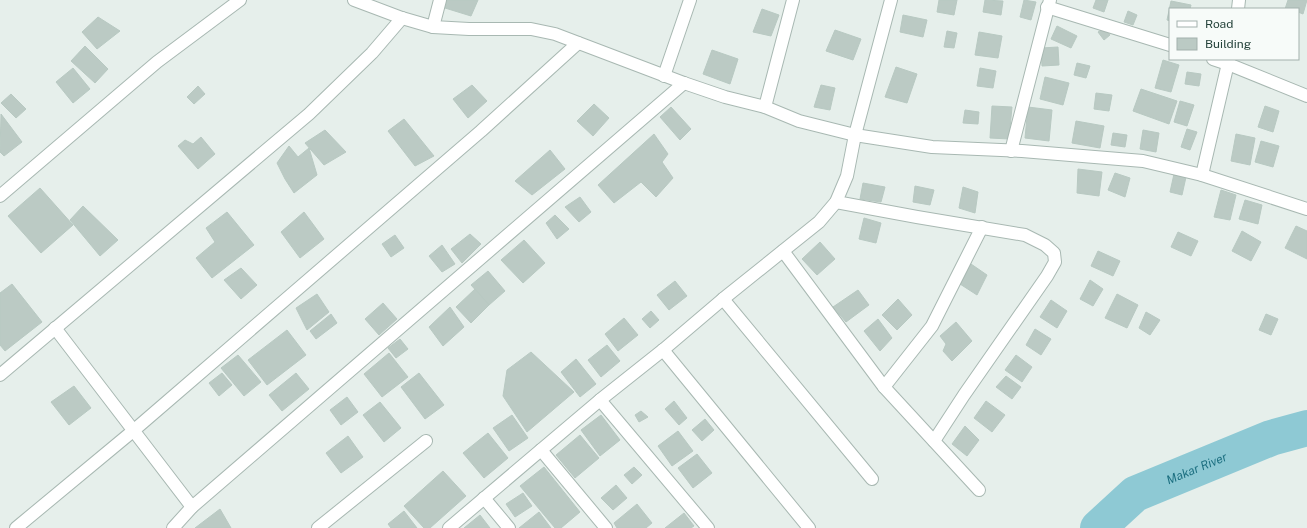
<svg xmlns="http://www.w3.org/2000/svg" width="1307" height="528" viewBox="0 0 1307 528" font-family="'Public Sans',sans-serif">
<style>
.lines{fill:none;stroke-linecap:round;stroke-linejoin:round}
.river{stroke:#8ec9d4;stroke-width:36}
.building{fill:#bbcac4;stroke:#b8c9c2}
.minor-casing{stroke:#a8b8b2;stroke-width:14}
.minor{stroke:#fff;stroke-width:12}
.labels{text-anchor:middle;stroke-width:3.5;stroke-linejoin:round;paint-order:stroke}
.water-label{font-size:12px;font-style:italic;fill:#1c6f80;stroke:#f7fbf9}
</style>
<rect width="100%" height="100%" fill="#e6efeb"/>
<g class="lines">
<path class="river" id="s1" d="M1098 528 1135 494 1271 438 1307 428"/>
</g>
<g class="building">
<path d="M447 0H478L471 16 445 8Z"/>
<path d="M939 0H957L954 15 937 12Z"/>
<path d="M985 0 1003 1 1001 15 983 12Z"/>
<path d="M1024 0 1036 2 1031 20 1020 17Z"/>
<path d="M1096 0H1108L1104 12 1093 8Z"/>
<path d="M1288 0H1307L1303 14 1298 12V9H1285Z"/>
<path d="M1171 1 1191 5 1190 9H1170V21L1167 20Z"/>
<path d="M762 9 779 15 771 36 753 32Z"/>
<path d="M1128 11 1137 15 1133 25 1124 22Z"/>
<path d="M903 15 927 20 923 37 900 32Z"/>
<path d="M98 17 120 31 97 49 82 32Z"/>
<path d="M1057 26 1077 36 1071 48 1051 39Z"/>
<path d="M1105 28 1110 35 1104 40 1098 32Z"/>
<path d="M835 30 861 39 853 60 826 51Z"/>
<path d="M947 31 957 33 954 48 944 47Z"/>
<path d="M979 32 1002 36 998 58 975 55Z"/>
<path d="M85 46 108 69 95 83 71 61Z"/>
<path d="M1058 47 1059 65 1042 66 1041 48Z"/>
<path d="M712 50 738 59 730 84 703 74Z"/>
<path d="M1163 60 1179 65 1171 92 1155 88Z"/>
<path d="M1077 63 1090 66 1086 78 1074 75Z"/>
<path d="M896 67 917 74 907 103 885 97Z"/>
<path d="M73 68 90 89 73 103 56 82Z"/>
<path d="M980 68 996 71 993 88 977 86Z"/>
<path d="M1187 72 1201 74 1199 86 1185 84Z"/>
<path d="M1045 77 1069 83 1063 105 1040 99Z"/>
<path d="M472 85 487 101 468 118 453 99Z"/>
<path d="M821 85 835 88 830 110 814 107Z"/>
<path d="M198 86 205 94 194 104 187 97Z"/>
<path d="M1141 89 1177 101 1169 124 1133 111Z"/>
<path d="M1096 93 1112 95 1109 111 1094 109Z"/>
<path d="M11 94 26 109 16 118 1 103Z"/>
<path d="M1180 101 1194 105 1187 126 1174 122Z"/>
<path d="M594 104 609 118 593 136 577 121Z"/>
<path d="M992 106 1012 107 1009 139 990 138Z"/>
<path d="M1265 106 1279 111 1273 132 1258 127Z"/>
<path d="M671 107 691 129 680 140 660 117Z"/>
<path d="M1028 107 1052 110 1049 141 1025 138Z"/>
<path d="M965 110 979 112 978 124 963 123Z"/>
<path d="M1 114 22 142 4 156 0 152Z"/>
<path d="M404 119 434 156 415 166 388 131Z"/>
<path d="M1076 121 1104 126 1100 148 1072 143Z"/>
<path d="M1187 129 1197 132 1190 150 1181 147Z"/>
<path d="M325 130 346 152 324 165 305 143Z"/>
<path d="M1143 130 1159 133 1156 152 1140 149Z"/>
<path d="M1113 133 1127 135 1125 147 1111 145Z"/>
<path d="M654 134 668 154 662 162 673 178 656 197 641 182 614 203 598 185Z"/>
<path d="M1236 134 1255 138 1250 165 1231 161Z"/>
<path d="M201 137 215 154 198 169 178 146 185 140 193 144Z"/>
<path d="M1261 141 1279 146 1273 167 1255 162Z"/>
<path d="M289 146 298 157 309 148 317 175 294 193 285 179 277 163Z"/>
<path d="M550 150 565 169 532 195 515 181Z"/>
<path d="M1078 169 1102 172 1099 196 1077 193Z"/>
<path d="M1115 173 1130 178 1125 197 1108 190Z"/>
<path d="M1174 174 1186 177 1182 195 1170 192Z"/>
<path d="M863 183 885 187 881 202 860 199Z"/>
<path d="M915 186 934 190 930 205 913 202Z"/>
<path d="M963 187 978 192 975 213 959 208Z"/>
<path d="M40 188 73 225 41 253 8 216Z"/>
<path d="M1221 190 1236 195 1230 220 1214 217Z"/>
<path d="M580 197 591 212 579 222 565 207Z"/>
<path d="M1245 200 1262 205 1258 224 1239 219Z"/>
<path d="M83 206 118 240 100 256 70 220Z"/>
<path d="M227 212 254 245 212 278 196 258 215 242 206 228Z"/>
<path d="M304 212 324 239 300 258 281 232Z"/>
<path d="M555 215 569 229 557 239 546 223Z"/>
<path d="M864 218 881 223 876 243 859 239Z"/>
<path d="M1296 226 1307 231V259L1285 248Z"/>
<path d="M1242 231 1261 242 1251 261 1232 251Z"/>
<path d="M1178 232 1198 241 1191 256 1171 247Z"/>
<path d="M470 234 481 244 462 263 451 249Z"/>
<path d="M395 235 404 248 391 257 382 244Z"/>
<path d="M524 240 545 263 523 283 501 260Z"/>
<path d="M820 242 835 259 817 275 802 259Z"/>
<path d="M442 245 455 264 442 272 429 256Z"/>
<path d="M1098 251 1120 261 1113 276 1091 266Z"/>
<path d="M971 264 987 275 977 295 960 284Z"/>
<path d="M241 268 257 285 241 299 224 280Z"/>
<path d="M488 271 505 291 489 305 471 285Z"/>
<path d="M1090 280 1103 289 1093 306 1080 299Z"/>
<path d="M675 281 687 296 669 310 657 295Z"/>
<path d="M12 284 42 322 5 351 0 345V293Z"/>
<path d="M475 289 489 305 471 323 456 307Z"/>
<path d="M858 290 869 305 846 322 833 307Z"/>
<path d="M317 294 329 312 307 330 296 308Z"/>
<path d="M1117 294 1138 305 1127 328 1105 318Z"/>
<path d="M898 299 912 315 897 330 882 315Z"/>
<path d="M1051 300 1067 311 1057 328 1040 317Z"/>
<path d="M383 303 397 319 379 335 365 319Z"/>
<path d="M450 307 464 327 443 346 429 327Z"/>
<path d="M651 311 659 320 650 328 642 319Z"/>
<path d="M1146 312 1160 320 1150 335 1139 328Z"/>
<path d="M331 314 337 323 316 339 310 331Z"/>
<path d="M1266 314 1278 319 1271 335 1259 330Z"/>
<path d="M624 318 638 335 618 351 605 334Z"/>
<path d="M878 319 892 338 880 351 864 331Z"/>
<path d="M956 322 972 341 952 361 943 351 946 344 940 336Z"/>
<path d="M1035 329 1051 339 1041 355 1026 345Z"/>
<path d="M287 330 306 355 267 385 248 360Z"/>
<path d="M400 339 408 349 396 358 388 348Z"/>
<path d="M607 345 620 361 601 377 588 360Z"/>
<path d="M531 352 574 392 527 432 503 396 507 370Z"/>
<path d="M389 353 408 377 382 397 364 374Z"/>
<path d="M238 355 261 382 244 396 221 368Z"/>
<path d="M1016 355 1032 367 1022 382 1005 370Z"/>
<path d="M576 359 596 384 580 397 561 372Z"/>
<path d="M222 373 232 385 219 396 209 383Z"/>
<path d="M296 373 309 389 282 411 269 395Z"/>
<path d="M419 373 444 405 425 419 401 387Z"/>
<path d="M1006 376 1021 387 1012 399 996 387Z"/>
<path d="M74 386 91 408 69 425 51 402Z"/>
<path d="M347 397 358 412 341 425 330 410Z"/>
<path d="M674 401 687 418 679 425 665 409Z"/>
<path d="M986 401 1005 415 992 432 974 418Z"/>
<path d="M380 402 401 428 384 442 363 415Z"/>
<path d="M641 411 648 417 639 422 635 415Z"/>
<path d="M512 415 528 438 509 451 493 428Z"/>
<path d="M601 415 620 440 600 456 581 430Z"/>
<path d="M705 419 714 430 702 441 692 430Z"/>
<path d="M965 426 979 440 967 456 952 444Z"/>
<path d="M678 431 693 451 672 466 658 446Z"/>
<path d="M488 433 508 458 484 478 463 453Z"/>
<path d="M580 435 599 458 575 478 556 455Z"/>
<path d="M348 436 363 457 341 473 326 453Z"/>
<path d="M697 454 712 473 693 488 678 468Z"/>
<path d="M544 467 580 512 561 528H555L520 486Z"/>
<path d="M634 467 642 475 632 484 624 475Z"/>
<path d="M443 471 466 496 430 528H424L404 506Z"/>
<path d="M616 485 627 498 613 510 601 498Z"/>
<path d="M523 493 532 506 515 517 506 504Z"/>
<path d="M637 504 652 523 646 528H617L614 523Z"/>
<path d="M220 509 231 528H195Z"/>
<path d="M404 511 417 528H391L388 524Z"/>
<path d="M539 512 551 528H519Z"/>
<path d="M684 513 694 526 691 528H665Z"/>
<path d="M480 515 490 528H464Z"/>
</g>
<g class="lines">
<g class="minor-casing">
<g id="minor">
<path d="M354 0 402 18 433 27 469 29H531L555 34 684 83 725 97 765 107 799 121 855 135 932 147 1022 151 1143 161 1202 175 1307 209"/>
<path d="M1047 7 1170 45"/>
<path d="M1238 9 1239 0"/>
<path d="M433 27 440 0"/>
<path d="M1213 59 1228 64 1307 96"/>
<path d="M664 76 690 0"/>
<path d="M765 107 793 0"/>
<path d="M1011 151 1050 0"/>
<path d="M1202 175 1229 59"/>
<path d="M0 196 157 62 240 0"/>
<path d="M836 202 917 217 1025 235 1045 245 1054 253 1055 262 1047 276 964 395 934 441"/>
<path d="M783 251 884 387 979 490"/>
<path d="M723 299 872 479"/>
<path d="M55 328 192 507 684 83"/>
<path d="M663 350 809 528"/>
<path d="M0 375 309 114 372 53 402 18"/>
<path d="M884 387 932 326 982 227"/>
<path d="M600 400 708 528"/>
<path d="M541 450 606 528"/>
<path d="M484 498 509 528"/>
<path d="M16 528 133 431 481 131 578 43"/>
<path d="M173 528 192 507"/>
<path d="M318 528 426 441"/>
<path d="M449 528 600 400 663 350 723 299 819 222 836 202 847 176 855 135 891 0"/>
</g>
</g>
<use href="#minor" class="minor"/>
</g>
<g class="labels">
<g class="water-label">
<text dy="4" stroke="none"><textPath href="#s1" startOffset="117">Makar River</textPath></text>
</g>
</g>
<rect x="1169" y="8" width="130" height="52" fill="#f7fbf9" stroke="#a3b1ad"/>
<rect x="1177" y="21" width="20" height="6" fill="#ffffff" stroke="#a3b1ad"/>
<text x="1205" y="28" font-size="12" fill="#24423a">Road</text>
<rect x="1177" y="38" width="20" height="12" fill="#bbcac4" stroke="#a3b1ad"/>
<text x="1205" y="48" font-size="12" fill="#24423a">Building</text>
</svg>
